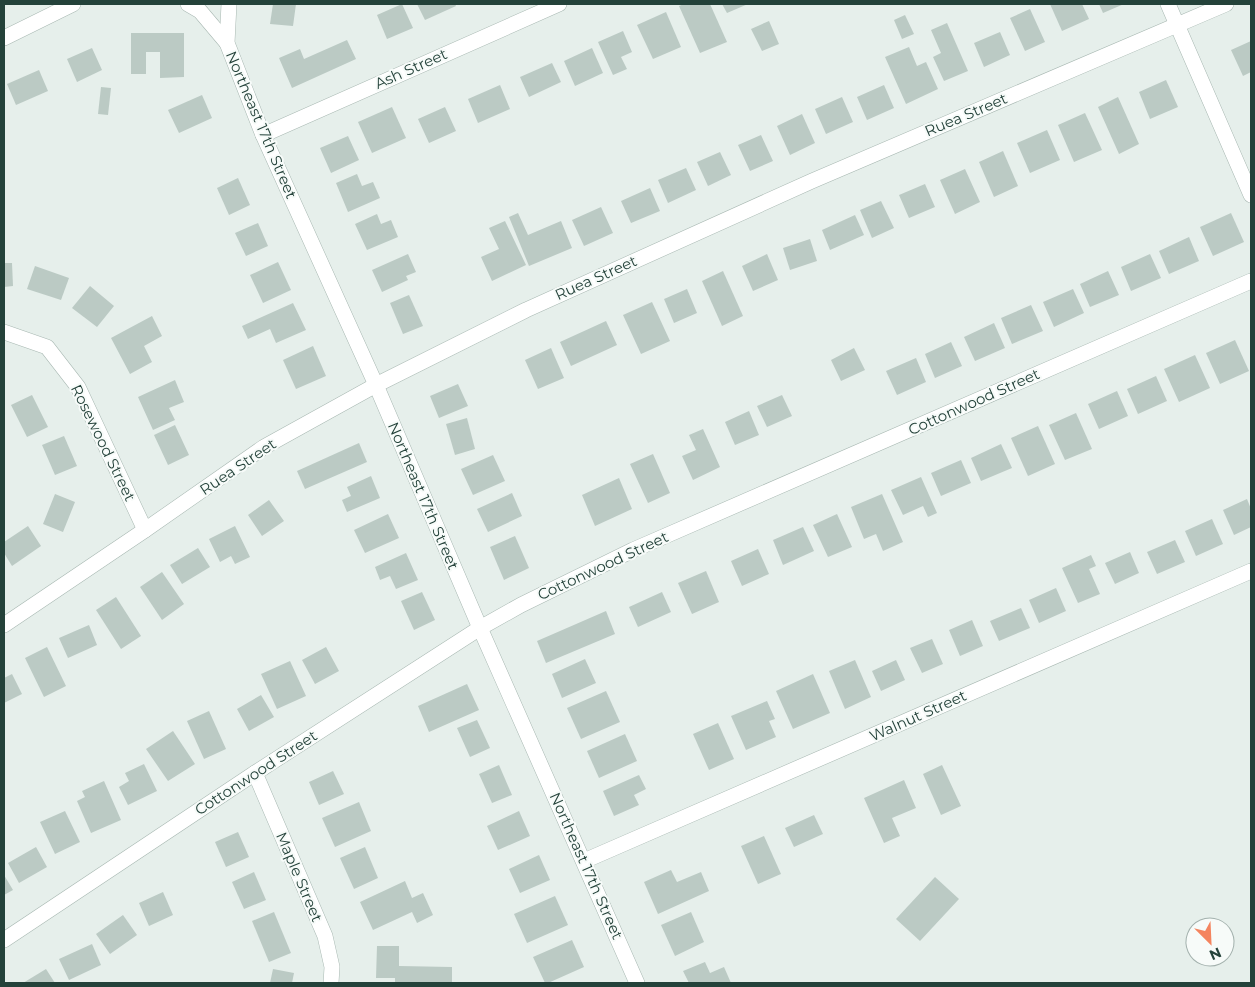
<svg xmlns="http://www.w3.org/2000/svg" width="1255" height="987" viewBox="0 0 1255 987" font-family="Montserrat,sans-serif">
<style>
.building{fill:#bbcac4}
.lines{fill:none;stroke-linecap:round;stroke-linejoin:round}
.street-casing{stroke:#a8b8b2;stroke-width:16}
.street{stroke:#fff;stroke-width:15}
.labels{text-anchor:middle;stroke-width:4;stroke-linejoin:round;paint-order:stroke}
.street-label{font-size:15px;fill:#24423a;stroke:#f7fbf9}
</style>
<rect width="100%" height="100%" fill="#e6efeb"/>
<g class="building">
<path d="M273 4H296L293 26 270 24Z"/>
<path d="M402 4 413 28 387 39 377 15Z"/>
<path d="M417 4H455L456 6 425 20Z"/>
<path d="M684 4H710L727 42 700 53 679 6Z"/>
<path d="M722 4H748L727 13Z"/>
<path d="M1050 4H1082L1089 19 1062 31Z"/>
<path d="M1099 4H1124L1103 13Z"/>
<path d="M1030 9 1045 42 1025 51 1010 18Z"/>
<path d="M666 12 681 47 653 59 637 25Z"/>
<path d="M905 15 914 34 902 39 894 20Z"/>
<path d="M769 21 779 44 762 51 751 29Z"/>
<path d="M947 23 968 71 944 81 933 57 941 53 931 30Z"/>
<path d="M623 31 632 52 621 57 627 69 613 75 598 42Z"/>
<path d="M1000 32 1010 55 984 67 974 43Z"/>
<path d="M131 33H184V77L160 78V52H146V74H131Z"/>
<path d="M347 40 356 59 292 88 279 58 300 49 304 59Z"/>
<path d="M1251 41V72L1243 76 1231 50Z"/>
<path d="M909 47 917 66 926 62 938 89 906 104 885 57Z"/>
<path d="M92 48 102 70 77 82 67 59Z"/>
<path d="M592 48 603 73 575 86 564 61Z"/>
<path d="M552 63 561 82 529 97 520 77Z"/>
<path d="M39 70 48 91 16 105 7 84Z"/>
<path d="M1166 80 1178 107 1150 119 1139 92Z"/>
<path d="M500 85 510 109 478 123 468 99Z"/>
<path d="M884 85 894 108 867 120 857 97Z"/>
<path d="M101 87 111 88 108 115 98 114Z"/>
<path d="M202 95 212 118 179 133 168 110Z"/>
<path d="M842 97 853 122 826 134 815 109Z"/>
<path d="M1118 97 1139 144 1119 154 1098 107Z"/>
<path d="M392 107 406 138 372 153 358 122Z"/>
<path d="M445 107 456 131 429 143 418 119Z"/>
<path d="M1085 113 1102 150 1074 162 1058 125Z"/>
<path d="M802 114 815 143 790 155 777 126Z"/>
<path d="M1047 130 1060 160 1030 173 1017 143Z"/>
<path d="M761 135 773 161 750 171 738 145Z"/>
<path d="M348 136 359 160 331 173 320 148Z"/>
<path d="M1003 151 1018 186 994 197 979 162Z"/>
<path d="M720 152 731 175 708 186 697 162Z"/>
<path d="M686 168 696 190 668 203 658 180Z"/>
<path d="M965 169 980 202 955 214 940 180Z"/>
<path d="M357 174 362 186 373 182 380 198 348 212 336 183Z"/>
<path d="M238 178 250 205 229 215 217 188Z"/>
<path d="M925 184 935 207 909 218 899 195Z"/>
<path d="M650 188 660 211 631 223 621 201Z"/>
<path d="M881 201 894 228 872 238 860 210Z"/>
<path d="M601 207 613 233 584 246 572 220Z"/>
<path d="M518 213 528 235 561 221 572 248 529 266 509 217Z"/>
<path d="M1231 213 1244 242 1213 256 1200 227Z"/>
<path d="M377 214 381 224 391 220 398 237 367 250 355 224Z"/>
<path d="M855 215 864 235 830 250 822 230Z"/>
<path d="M505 221 526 265 492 281 481 257 499 249 489 228Z"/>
<path d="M258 223 268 246 246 256 235 233Z"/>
<path d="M1189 237 1199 261 1169 274 1159 251Z"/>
<path d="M810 239 817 261 790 270 783 248Z"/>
<path d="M408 254 416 272 406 276 408 280 382 292 372 270Z"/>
<path d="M767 254 778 280 753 291 742 266Z"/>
<path d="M1150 254 1161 278 1131 291 1121 267Z"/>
<path d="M278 262 291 290 263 303 250 275Z"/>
<path d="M4 263H12L13 286 4 287Z"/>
<path d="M35 266 69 278 61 300 27 289Z"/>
<path d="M723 271 743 316 722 326 702 281Z"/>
<path d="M1108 271 1119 295 1090 307 1080 284Z"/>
<path d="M90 286 114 306 97 327 72 308Z"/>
<path d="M687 289 697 313 674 323 664 299Z"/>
<path d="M1073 289 1084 313 1054 327 1043 302Z"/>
<path d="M409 295 423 326 403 334 390 303Z"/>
<path d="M652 302 670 341 641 354 623 315Z"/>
<path d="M293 303 306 330 276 343 270 329 248 339 242 326Z"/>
<path d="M1031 305 1043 331 1012 344 1001 318Z"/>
<path d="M152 316 162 336 144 346 152 362 130 374 111 338Z"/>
<path d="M606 321 617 345 571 366 560 342Z"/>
<path d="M994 323 1005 348 975 361 964 337Z"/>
<path d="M1235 340 1249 371 1220 384 1206 353Z"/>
<path d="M951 342 962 366 935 378 925 354Z"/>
<path d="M313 346 326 376 296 389 283 360Z"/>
<path d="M551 348 564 378 538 389 525 360Z"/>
<path d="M854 348 865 370 841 381 831 360Z"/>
<path d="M1195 355 1210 388 1179 402 1164 369Z"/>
<path d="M916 358 926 382 897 395 886 371Z"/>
<path d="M1156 376 1167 401 1138 414 1127 389Z"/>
<path d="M175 380 184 402 169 408 175 420 153 430 138 397Z"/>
<path d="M458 384 468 406 439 418 430 396Z"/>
<path d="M1117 391 1128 416 1099 429 1088 404Z"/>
<path d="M32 395 48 427 27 437 11 405Z"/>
<path d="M782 395 792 416 767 427 757 406Z"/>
<path d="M749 411 759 435 735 445 725 422Z"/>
<path d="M1076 413 1092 449 1065 460 1049 425Z"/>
<path d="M467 418 475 449 455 455 446 424Z"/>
<path d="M175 425 189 455 168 465 154 435Z"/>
<path d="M1038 426 1055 464 1028 476 1011 438Z"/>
<path d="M703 429 720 467 693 480 682 456 696 450 689 435Z"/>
<path d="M64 436 77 466 55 475 42 445Z"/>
<path d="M359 443 367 462 305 489 297 471Z"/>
<path d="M1001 444 1012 468 981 481 971 458Z"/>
<path d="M653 454 670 493 648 503 630 464Z"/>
<path d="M493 455 505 481 473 495 461 469Z"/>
<path d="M961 460 971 483 941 496 931 473Z"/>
<path d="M371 476 380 498 347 512 342 500 351 496 347 487Z"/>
<path d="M921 477 937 513 928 517 923 506 903 515 891 490Z"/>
<path d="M619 478 632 509 595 526 582 495Z"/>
<path d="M512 493 522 516 488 532 477 509Z"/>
<path d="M55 494 75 502 63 532 43 524Z"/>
<path d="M882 494 903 542 883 551 876 534 864 539 851 507Z"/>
<path d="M1247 499 1251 509V527L1234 535 1223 510Z"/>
<path d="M269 500 284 521 262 536 248 515Z"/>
<path d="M388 514 399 538 365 553 354 530Z"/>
<path d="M837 514 852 547 828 557 813 525Z"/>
<path d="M1212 519 1223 544 1196 556 1185 531Z"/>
<path d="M28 526 41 546 12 566 4 553V542Z"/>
<path d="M235 526 250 557 235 564 231 556 220 562 209 539Z"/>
<path d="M803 527 814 551 783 565 773 540Z"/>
<path d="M515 536 529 568 504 580 490 547Z"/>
<path d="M1175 540 1185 562 1157 574 1147 552Z"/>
<path d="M198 548 210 567 182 584 170 565Z"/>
<path d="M758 549 769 574 742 586 731 561Z"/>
<path d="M1130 552 1139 573 1115 584 1105 563Z"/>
<path d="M406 553 418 580 396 589 390 576 380 580 375 567Z"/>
<path d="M1091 555 1096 566 1089 569 1100 594 1078 603 1062 568Z"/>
<path d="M706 571 719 602 692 614 678 583Z"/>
<path d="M162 572 184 604 162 620 140 587Z"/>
<path d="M1056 588 1066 611 1039 623 1029 600Z"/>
<path d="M422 592 435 620 414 630 401 601Z"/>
<path d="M662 592 671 612 638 627 629 607Z"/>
<path d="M116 597 141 636 121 649 96 610Z"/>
<path d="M1021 608 1030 628 999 641 990 621Z"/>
<path d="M606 611 615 634 546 663 537 641Z"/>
<path d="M972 620 983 646 960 656 949 630Z"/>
<path d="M89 625 97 645 68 658 59 638Z"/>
<path d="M932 639 943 664 922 673 910 648Z"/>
<path d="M47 647 66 686 44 697 25 658Z"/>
<path d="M326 647 339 671 315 684 302 660Z"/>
<path d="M585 659 596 683 562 698 552 674Z"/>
<path d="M855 660 871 697 845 709 829 671Z"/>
<path d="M896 660 905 680 881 691 872 671Z"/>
<path d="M290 661 306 696 277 709 261 674Z"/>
<path d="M12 674 22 694 4 703V678Z"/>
<path d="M813 674 830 713 793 729 776 691Z"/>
<path d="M467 684 479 710 429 732 418 706Z"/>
<path d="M606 691 620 722 581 739 567 708Z"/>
<path d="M261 695 274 717 249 731 237 709Z"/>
<path d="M767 701 775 719 769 721 776 737 746 750 731 716Z"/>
<path d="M209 711 226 749 204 759 187 721Z"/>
<path d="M477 720 490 748 470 757 457 728Z"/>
<path d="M718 723 734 759 709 770 693 734Z"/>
<path d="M173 731 195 764 168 781 146 749Z"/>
<path d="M625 734 637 761 599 778 587 751Z"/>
<path d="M144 764 157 791 128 805 119 787 129 781 125 773Z"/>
<path d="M499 765 512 795 492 803 479 774Z"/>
<path d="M942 765 961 806 941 815 923 774Z"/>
<path d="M333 771 344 794 319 805 309 782Z"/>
<path d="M639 775 646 789 634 795 639 805 614 816 603 791Z"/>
<path d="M904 780 916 808 892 818 900 836 884 843 864 798Z"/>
<path d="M104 781 121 820 91 833 77 801 85 797 82 791Z"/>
<path d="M359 802 371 831 335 847 322 818Z"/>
<path d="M65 811 80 842 55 854 40 822Z"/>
<path d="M519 811 530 836 498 850 487 826Z"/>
<path d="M814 815 823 834 794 847 785 828Z"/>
<path d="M238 832 249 857 226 867 215 842Z"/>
<path d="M764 836 781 874 758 884 741 846Z"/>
<path d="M36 847 47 867 19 883 8 863Z"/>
<path d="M365 847 378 878 354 889 340 858Z"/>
<path d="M539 855 550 880 520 893 509 869Z"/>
<path d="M671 870 677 882 701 872 709 891 658 914 644 882Z"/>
<path d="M254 872 266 900 244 909 232 882Z"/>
<path d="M4 875 13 890 4 895Z"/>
<path d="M935 877 959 899 920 941 896 919Z"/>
<path d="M405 881 412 898 423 893 433 915 417 923 412 912 373 930 360 902Z"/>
<path d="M163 892 173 915 149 926 139 903Z"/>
<path d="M555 896 568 925 527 943 514 914Z"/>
<path d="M274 912 291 953 269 962 252 921Z"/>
<path d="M691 912 704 942 675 956 661 925Z"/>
<path d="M123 915 137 935 110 954 96 934Z"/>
<path d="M572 940 584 967 548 983H545L533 957Z"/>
<path d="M92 944 101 965 69 980 59 959Z"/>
<path d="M377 946H399V966L452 967V983H395V978H376Z"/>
<path d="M705 962 710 973 724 967 731 983H689L683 971Z"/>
<path d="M46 969 55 983H23Z"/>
<path d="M273 969 294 973 292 983H270Z"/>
</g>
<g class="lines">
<g class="street-casing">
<g id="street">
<path d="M188 4 200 11 227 43"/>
<path d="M229 4 227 43 263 135 376 385 480 628 637 983"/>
<path d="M1168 4 1251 195"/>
<path d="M4 38 73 4"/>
<path d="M263 135 559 4"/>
<path d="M4 332 47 347 78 387 145 530"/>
<path d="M4 625 145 530 264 447 376 385 526 310 812 181 1226 4"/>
<path d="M255 773 325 936 332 967 331 983"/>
<path d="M584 861 1251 571"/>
<path d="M4 940 255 773 480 628 521 605 633 550 1251 281"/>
</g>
</g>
<use href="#street" class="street"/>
</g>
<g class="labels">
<g class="street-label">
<text transform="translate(411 69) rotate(-24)" y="5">Ash Street</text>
<text transform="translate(966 115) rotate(-23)" y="5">Ruea Street</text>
<text transform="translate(261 125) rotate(67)" y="5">Northeast 17th Street</text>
<text transform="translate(596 278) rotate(-24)" y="5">Ruea Street</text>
<text transform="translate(974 402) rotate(-24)" y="5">Cottonwood Street</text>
<text transform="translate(103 443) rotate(64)" y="5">Rosewood Street</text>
<text transform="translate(238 467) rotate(-34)" y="5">Ruea Street</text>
<text transform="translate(423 496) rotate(67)" y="5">Northeast 17th Street</text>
<text transform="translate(603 566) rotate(-25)" y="5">Cottonwood Street</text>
<text transform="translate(918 716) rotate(-24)" y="5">Walnut Street</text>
<text transform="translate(256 773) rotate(-33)" y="5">Cottonwood Street</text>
<text transform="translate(586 866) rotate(66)" y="5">Northeast 17th Street</text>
<text transform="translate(299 877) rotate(67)" y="5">Maple Street</text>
</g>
</g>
<rect width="1255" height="987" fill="none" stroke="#24423a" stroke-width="10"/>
<g transform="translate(1210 942) rotate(156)"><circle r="24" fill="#f7fbf9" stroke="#a3b1ad"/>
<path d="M0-4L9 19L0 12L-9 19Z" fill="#f4845f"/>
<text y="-8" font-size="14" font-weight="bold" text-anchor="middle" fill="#24423a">N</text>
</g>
</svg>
